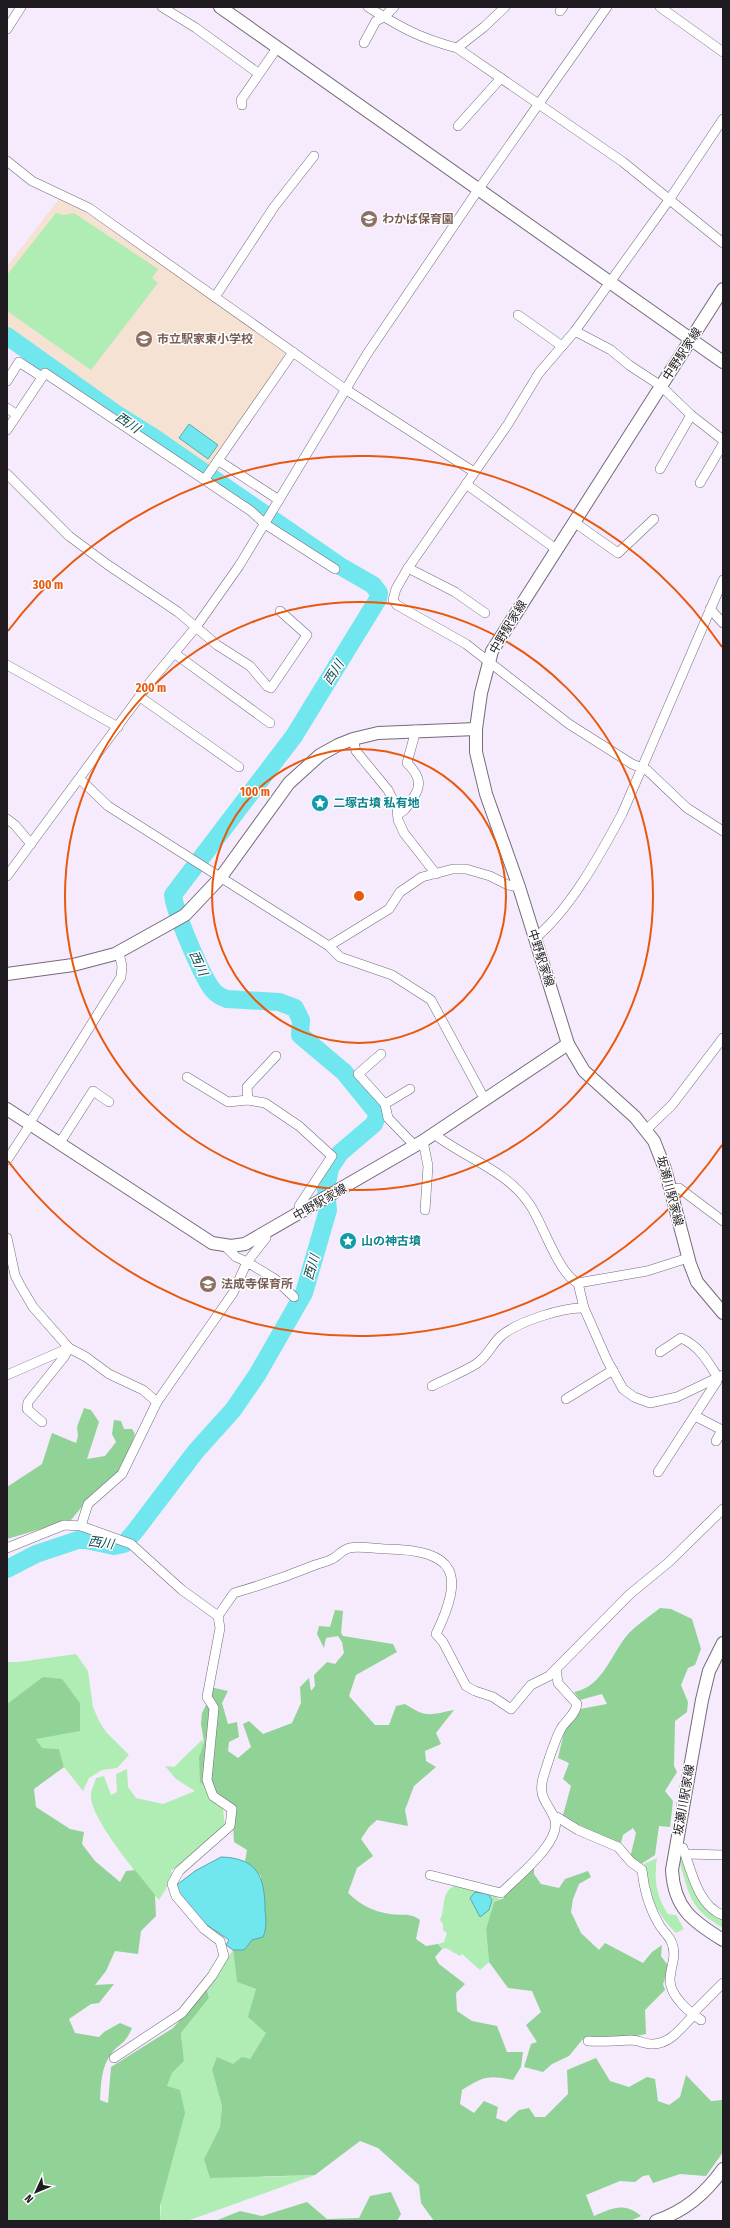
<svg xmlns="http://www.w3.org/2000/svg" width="730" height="2228" viewBox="0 0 730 2228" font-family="'Fira Sans Condensed','Noto Sans JP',sans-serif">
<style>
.education{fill:#f5e2d2}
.green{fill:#b0edb4}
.forest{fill:#91d296}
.water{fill:#70e6ef;stroke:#58a9b1}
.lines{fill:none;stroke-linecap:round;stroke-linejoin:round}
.river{stroke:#70e6ef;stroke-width:18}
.street-casing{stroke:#746b7a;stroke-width:10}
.secondary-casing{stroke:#746b7a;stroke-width:14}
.street{stroke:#fff;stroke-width:9}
.secondary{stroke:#fff;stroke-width:12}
.ring{fill:none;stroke:#e8590c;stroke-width:2}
.labels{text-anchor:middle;stroke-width:3;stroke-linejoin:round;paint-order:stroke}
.education-label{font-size:12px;font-weight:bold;fill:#785e54;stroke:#fff;text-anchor:start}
.street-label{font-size:12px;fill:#1f1b21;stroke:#fff}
.culture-label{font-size:12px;font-weight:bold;fill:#0d838f;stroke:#fff;text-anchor:start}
.water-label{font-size:13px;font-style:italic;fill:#184d51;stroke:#fff}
.centre{fill:#e8590c;stroke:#fff;stroke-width:2}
.ring-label{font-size:12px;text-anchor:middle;font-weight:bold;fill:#e8590c;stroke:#fff;stroke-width:3;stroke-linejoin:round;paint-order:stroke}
</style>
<rect width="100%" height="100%" fill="#f6ebfc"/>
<path class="education" d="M59 199 87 213 287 351 252 408 210 467 30 348 7 330V266Z"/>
<g class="green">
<path d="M56 213 63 215 74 213 158 269 152 278 158 283 91 370 7 311V275Z"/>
<path d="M76 1654 88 1671 93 1707 99 1721 106 1732 129 1755 117 1768 102 1770 89 1778 83 1791 64 1767 59 1749 42 1748 36 1739 80 1703 62 1680 43 1678 7 1704V1662H19Z"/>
<path d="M202 1740 204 1742 199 1757 222 1800 225 1826 185 1866 171 1870 173 1877 159 1900C143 1881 89 1818 91 1795 91 1790 95 1783 96 1778L104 1776 111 1795 117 1792 116 1774 127 1769 128 1787 136 1798 163 1804 195 1791 176 1779 165 1766 174 1767Z"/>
<path d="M657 1858C654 1880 656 1895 668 1914L676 1915 684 1929 676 1933C651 1907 653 1898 644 1864Z"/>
<path d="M685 1859 712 1912 723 1919V1928C689 1908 690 1896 679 1861Z"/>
<path d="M455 1886 493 1894 500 1900 494 1902 486 1929 489 1962 480 1970 462 1954 460 1956 446 1948 442 1949 438 1944 444 1942 447 1933 443 1930V1924L440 1920C446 1909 440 1891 455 1886Z"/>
<path d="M233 1950 237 1982 256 1989 266 2033 250 2059 212 2070 222 2106 220 2127 204 2159 264 2177 315 2175 187 2221H160L167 2086 172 2073 184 2061 181 2033 209 1998 207 1990Z"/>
</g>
<g class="forest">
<path d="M84 1408 91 1410 99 1422 87 1459 105 1456 116 1442 112 1434 114 1420 121 1421 124 1429H132L135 1434 125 1463 115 1477 85 1503 71 1520 7 1539V1487L42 1464 52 1433 76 1443 78 1436 77 1427Z"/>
<path d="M660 1608 671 1609 692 1619 701 1649 695 1665 688 1668 681 1685 688 1702 687 1712 675 1721 674 1766 677 1772 665 1791 673 1801 670 1827 659 1826 655 1855 638 1866 630 1858 636 1833 633 1828 623 1835 621 1843 593 1833 563 1815 571 1786 563 1779 569 1763 558 1758 565 1728 580 1709 607 1704 602 1694 580 1700 574 1692C603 1687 611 1653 629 1633 638 1624 650 1616 660 1608Z"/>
<path d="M335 1610 343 1611 341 1633 343 1636 393 1644 397 1652 356 1675 349 1696 375 1725H389L396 1706 405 1704C427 1718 429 1715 454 1710L436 1733 441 1744 425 1751 426 1761 436 1767 414 1786 405 1810 408 1826 377 1820 369 1827 361 1839 373 1856 357 1868 348 1893C361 1905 372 1911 390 1914 402 1916 410 1912 420 1920L416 1939 426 1946 438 1944 442 1949 435 1957 439 1964 465 1984 456 1993 457 2011 472 2021 497 2026 507 2052H523L521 2067 513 2080C488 2075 484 2076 462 2090L460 2104 474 2113 484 2101 498 2107 496 2118 506 2122 519 2110 529 2108 535 2117H545L568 2094 567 2070 596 2058 610 2081 629 2087 647 2077 655 2079 658 2101 669 2105 680 2097 686 2075 711 2101 723 2100V2152L706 2176 680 2174 653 2183 649 2175 643 2176 635 2182 620 2181 586 2195 594 2216C613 2208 624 2202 641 2216L630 2221H434L421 2203 419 2185 378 2148 360 2141 315 2175 210 2178 204 2159 220 2127 222 2106 212 2070 217 2057 233 2064 242 2057 250 2059 266 2033 248 2017 256 1989 237 1982 233 1950H244L252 1940 261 1876 245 1861 247 1850 234 1842 232 1805 222 1800 200 1782 199 1757 204 1742 201 1724 202 1713 210 1697V1687L228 1691 222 1703 228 1724 237 1722 239 1737 229 1742 228 1751 238 1758 251 1747 243 1724 249 1721 263 1734 292 1723 301 1703 300 1687 309 1678 311 1691 315 1686 314 1675 327 1662 335 1664 344 1653 342 1642 338 1636 326 1638 324 1648 317 1634 319 1626 330 1627Z"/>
<path d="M43 1677 62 1679 80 1703V1731L36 1739 42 1748 59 1749 64 1767 34 1789 36 1807 70 1829 84 1832 82 1844 95 1861 120 1882 126 1871 135 1870 155 1895 156 1916 141 1931 138 1954 115 1951 106 1971 95 1985 114 1984 99 2003 91 2004 69 2019 75 2033 99 2037 104 2032 120 2023 132 2028C125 2045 119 2043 111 2054 101 2068 101 2084 100 2100L108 2103 111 2067 173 2028 207 1990 209 1998 181 2033 184 2061 172 2073 167 2086 180 2090 185 2113 160 2206V2221H7V1704Z"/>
<path d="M534 1863V1874L541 1884 559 1888 565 1879 588 1871 591 1877 579 1884 573 1899 571 1912 581 1933 599 1950 605 1943 643 1963 652 1952 662 1945 661 1956 670 1968 663 1984 665 1990 645 2010 646 2034 616 2040 583 2039 569 2056 552 2064 543 2072 524 2067 531 2044 537 2042 526 2025 541 2012 532 1991 508 1988 489 1962 486 1929 494 1902 504 1898V1892Z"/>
<path d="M391 2192 401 2214 397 2221H215L240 2211 262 2216 307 2202 327 2219 359 2218 370 2196Z"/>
</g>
<g class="water">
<path d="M189 424 218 445 208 459 179 438Z"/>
<path d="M221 1857C257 1858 265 1876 265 1910 266 1919 267 1928 263 1937L252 1940 244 1950H233L226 1945 229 1940 201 1921 174 1887 195 1871Z"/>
<path d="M475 1892 488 1894 492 1900 489 1910 480 1917 470 1898Z"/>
</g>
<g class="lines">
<path class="river" d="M7 336 115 413 150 435 340 566 373 585 379 593 378 599 294 736 173 895C175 913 201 974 212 989 216 994 220 997 227 999L279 1002 295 1008 301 1020 300 1035 344 1072 378 1114 374 1124 340 1153 330 1168 326 1189 328 1210 304 1293 257 1375 233 1410 196 1451 136 1530 124 1544 114 1546 81 1539 36 1554 7 1569"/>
<g class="street-casing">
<g id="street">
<path d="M162 7 196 28 258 73"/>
<path d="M368 7C400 27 419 38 457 48L623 162 723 243"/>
<path d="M660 7 723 52"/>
<path d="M560 11 563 7"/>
<path d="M7 29 21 7"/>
<path d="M364 43 376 21 384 17 394 7"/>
<path d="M457 48 484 27 505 7"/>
<path d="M242 105 241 100 277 48"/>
<path d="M723 119 669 200 575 331 539 373 508 424 408 568 396 589 393 600 397 605 466 644 569 724 632 764 647 770 687 808 723 831"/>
<path d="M458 126 501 78"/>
<path d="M7 161 32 181 89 208 345 389 474 472"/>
<path d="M215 297 274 207 314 156"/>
<path d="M518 315 562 346"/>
<path d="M575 331 611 350 629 365 661 386 691 415 723 440"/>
<path d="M7 381 19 362 42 377"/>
<path d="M7 408 17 415"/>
<path d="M7 430 45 373 251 511 265 524 335 569"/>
<path d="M219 461 279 500"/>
<path d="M660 469 691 415"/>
<path d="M7 474 69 536 108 565 178 612 217 645 250 666 267 686 271 688 307 635 280 611"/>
<path d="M205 479 293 352"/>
<path d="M700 483 723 444"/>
<path d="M466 484 556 549"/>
<path d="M574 522 618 553 654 519"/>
<path d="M408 568 455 592 485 613"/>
<path d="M710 609 723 623"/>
<path d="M174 653 270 723"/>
<path d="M7 665 118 727"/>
<path d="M140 697 239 767"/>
<path d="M353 739 356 751 388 790 397 808 398 820 404 833 436 874"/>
<path d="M80 779 108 806 329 946 340 957 392 975 431 1000 485 1100"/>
<path d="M398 814C404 812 407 807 411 801 423 786 420 776 407 763L416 730"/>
<path d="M7 819 15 825 31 844"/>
<path d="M7 876 151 681 196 627 239 566 367 354 478 190 607 7"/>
<path d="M534 939C570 910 600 855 622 814L723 580"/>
<path d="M329 946 389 909 400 892 422 877 453 869H466L490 876 508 885 519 887"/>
<path d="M381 1054 358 1074 385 1104 388 1118 415 1146"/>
<path d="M187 1077 228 1102 248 1100 265 1103 299 1126 332 1156 299 1206 301 1213"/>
<path d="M248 1100 247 1087 276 1056"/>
<path d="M385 1104 410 1089"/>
<path d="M646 1130 672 1105 723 1038"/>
<path d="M434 1134C465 1158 508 1171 530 1205 543 1224 559 1275 578 1283L647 1271 688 1258"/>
<path d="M423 1141 428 1166 425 1210"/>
<path d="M59 1144 93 1091 109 1102"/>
<path d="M7 1160 30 1125 32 1119 121 977 122 966 119 953"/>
<path d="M670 1189 679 1188 723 1221"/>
<path d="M7 1238 15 1275 20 1285 33 1307 69 1348 86 1357 109 1374 143 1390 157 1402"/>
<path d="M224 1245 236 1257 247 1262 266 1238 265 1234"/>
<path d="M578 1283 584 1308 607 1360 623 1389 634 1397 650 1403 677 1397 723 1375"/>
<path d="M7 1375 69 1348"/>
<path d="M432 1386C446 1379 463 1372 476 1364 488 1356 491 1345 501 1336 517 1322 563 1307 584 1308"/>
<path d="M566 1399 613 1370"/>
<path d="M695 1416 722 1430 716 1441"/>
<path d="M42 1422 27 1409 28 1402 64 1357 69 1348"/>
<path d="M658 1472 717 1381V1376C707 1360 699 1346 681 1338L660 1352"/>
<path d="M81 1526 88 1504 122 1474 157 1402 233 1293 247 1262 275 1279 294 1297"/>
<path d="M7 1548 64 1525 81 1526 131 1544 182 1590 218 1616 220 1628 207 1697 214 1708 207 1780 213 1796 232 1809 230 1826 179 1871 172 1884 176 1896 204 1929 220 1941 224 1956 212 1976 182 2013 114 2058"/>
<path d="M218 1616 234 1593C262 1585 288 1576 315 1565 320 1563 327 1562 332 1559 337 1557 341 1551 347 1549 354 1545 377 1549 386 1549 457 1550 465 1574 436 1634L443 1642 466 1686 475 1691 493 1697 511 1709 531 1685 549 1676 630 1594 669 1562 723 1509"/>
<path d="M555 1818 557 1817 578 1830 618 1847 631 1862 642 1870C644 1890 649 1908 660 1926 663 1931 668 1935 671 1941 678 1956 670 1966 670 1980 670 1996 689 2012 701 2020"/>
<path d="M675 1848H683C691 1870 698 1906 723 1915"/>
<path d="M686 1854 723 1855"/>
<path d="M430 1875 501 1893C516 1878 565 1840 554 1817 547 1802 538 1797 543 1778 547 1765 555 1738 562 1727 567 1720 576 1713 577 1704L558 1683 556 1669"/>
<path d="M588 2041C603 2042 617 2041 631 2040 639 2040 646 2045 653 2044 670 2044 681 2028 692 2017V2014L723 1983"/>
</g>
</g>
<g class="secondary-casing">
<g id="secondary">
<path d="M220 7 723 362"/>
<path d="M723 289 492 651 481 693 476 729V752L486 794 519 887 568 1044 584 1071 635 1117 654 1141 665 1169 690 1264 697 1282 723 1313"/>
<path d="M7 974 73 965 115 954 185 915 221 877 289 783 320 755 338 745 353 739 378 733 476 729"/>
<path d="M7 1109 212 1243 231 1246 245 1244 423 1141 568 1044"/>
<path d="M723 1643 709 1671 702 1700 672 1870C674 1908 692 1921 723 1940"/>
<path d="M656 2221C685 2211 705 2194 723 2169"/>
</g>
</g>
<use href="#street" class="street"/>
<use href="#secondary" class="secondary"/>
</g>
<g class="ring">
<circle cx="359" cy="896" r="147"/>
<circle cx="359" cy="896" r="294"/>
<path d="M722 1145A440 440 0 0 1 8 1161M8 631A440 440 0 0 1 722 647"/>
</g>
<defs>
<g id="school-disc" transform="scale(0.9)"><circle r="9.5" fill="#8d6e63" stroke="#fff"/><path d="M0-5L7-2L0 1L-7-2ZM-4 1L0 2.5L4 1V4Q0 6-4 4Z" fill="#fff"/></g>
<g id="sight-disc" transform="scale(0.9)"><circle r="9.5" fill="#0f9aa8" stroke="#fff"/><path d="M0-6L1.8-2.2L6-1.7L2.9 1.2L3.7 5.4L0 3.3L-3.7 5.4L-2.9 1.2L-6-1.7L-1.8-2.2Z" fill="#fff"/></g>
</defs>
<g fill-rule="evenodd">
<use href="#school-disc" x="369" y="219"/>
<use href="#school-disc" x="144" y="339"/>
<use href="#sight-disc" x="320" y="803"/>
<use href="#sight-disc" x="348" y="1241"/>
<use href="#school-disc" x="208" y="1284"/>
</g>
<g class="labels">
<g class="education-label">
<text x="382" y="223">わかば保育園</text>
<text x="157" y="343">市立駅家東小学校</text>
<text x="221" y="1288">法成寺保育所</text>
</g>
<g class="street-label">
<text transform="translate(682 354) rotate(-57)" y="4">中野駅家線</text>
<text transform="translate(508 627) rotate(-59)" y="4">中野駅家線</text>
<text transform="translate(541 958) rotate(72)" y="4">中野駅家線</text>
<text transform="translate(670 1191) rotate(75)" y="4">坂瀬川駅家線</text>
<text transform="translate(320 1202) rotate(-30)" y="4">中野駅家線</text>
<text transform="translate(684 1800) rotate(-80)" y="4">坂瀬川駅家線</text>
</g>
<g class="culture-label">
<text x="333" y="807">二塚古墳 私有地</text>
<text x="361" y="1245">山の神古墳</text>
</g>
<g class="water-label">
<text transform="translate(128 422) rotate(34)" y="5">西川</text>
<text transform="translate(333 672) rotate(-58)" y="5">西川</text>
<text transform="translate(199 963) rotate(65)" y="5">西川</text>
<text transform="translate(311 1267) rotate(-74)" y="5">西川</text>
<text transform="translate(101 1542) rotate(8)" y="5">西川</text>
</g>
</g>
<circle cx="359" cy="896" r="6" class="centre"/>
<g class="ring-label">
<text x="48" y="589">300 m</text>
<text x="151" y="692">200 m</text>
<text x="255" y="796">100 m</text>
</g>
<rect width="730" height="2228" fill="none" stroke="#1f1b21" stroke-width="16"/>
<g transform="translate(36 2192) rotate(226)" stroke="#ffffff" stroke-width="3" paint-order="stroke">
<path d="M0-3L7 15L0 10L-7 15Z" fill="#1f1b21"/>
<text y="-6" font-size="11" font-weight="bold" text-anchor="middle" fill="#1f1b21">N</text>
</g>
</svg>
